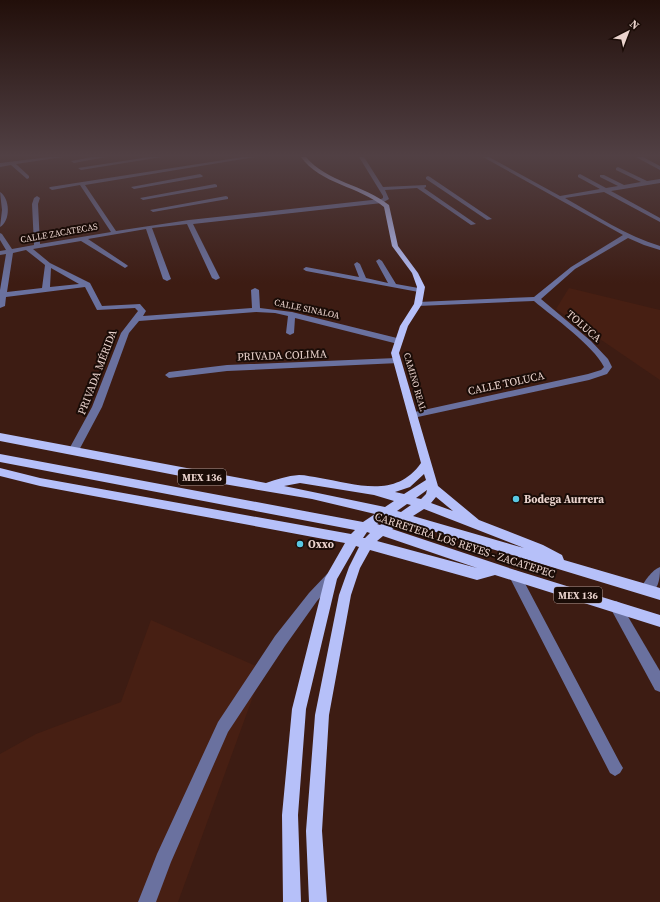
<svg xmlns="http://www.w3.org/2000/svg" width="660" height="902" viewBox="0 0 660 902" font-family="'Source Serif 4',serif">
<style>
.built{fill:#471f13}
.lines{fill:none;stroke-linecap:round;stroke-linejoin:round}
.minor{fill:#6a719f;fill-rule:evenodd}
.major{fill:#b6c0f9;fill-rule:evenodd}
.poi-dot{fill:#59c8e4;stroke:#1a0c07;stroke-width:1.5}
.labels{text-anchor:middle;stroke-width:4;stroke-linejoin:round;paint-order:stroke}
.far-street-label{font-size:9px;fill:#ead3cd;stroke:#1a0c07}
.shield{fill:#1a0c07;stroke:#ac9792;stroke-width:1}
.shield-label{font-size:10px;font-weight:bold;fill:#ead3cd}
.street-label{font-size:11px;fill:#ead3cd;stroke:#1a0c07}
.poi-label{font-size:11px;font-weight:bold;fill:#ead3cd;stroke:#1a0c07;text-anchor:start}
</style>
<rect width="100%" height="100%" fill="#3d1c13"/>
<g class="built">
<path d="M569 288 660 310V380L556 309Z"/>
<path d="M151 620 263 669 178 902H0V754L36 734 121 702Z"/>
</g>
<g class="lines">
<g class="minor">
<path d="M49 157H63L16 164 29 176V178L27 179 11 165 0 167V163Z"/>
<path d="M92 157H106L74 163 71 161Z"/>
<path d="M149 157H162L81 170 78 168Z"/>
<path d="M243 157H255L85 185 116 231 189 220 381 199 383 198V196L359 157H364L383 187 426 185V187L424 188 476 224 471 225 417 188 385 190 389 199 382 203 193 224 220 278 216 280 212 278 187 224 152 228 171 279 167 281 163 279 146 229 88 239 127 265 128 266 125 268 81 241 33 249 50 263 90 283 102 306 140 304 146 311 143 316 252 308 251 290 255 288 259 290 260 308 292 312 401 339 402 341 398 344 295 318 294 333 290 335 286 333 288 316 275 313 256 312 139 321 129 333 102 407 77 454H69L68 451 92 407 121 333 138 311 135 308 97 310 85 287 6 297 5 306 0 308V290L6 254 0 255V251L6 250 0 240V233L2 234 12 249 34 245 32 204 34 198 37 196 40 198 38 204 40 244 111 232 80 185 52 190 49 188 50 187ZM26 250 45 265 42 288 7 292 13 253ZM51 268 79 284 50 287Z"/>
<path d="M483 157H489L560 196 600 189 578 177V175L580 174 606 188 618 186 600 177V175H604L624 185 641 182 616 170V168L618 167 647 181 660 179V183L611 191 660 218V222L604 192 565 198C595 215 627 236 660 246V250L644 245 628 238 575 269 541 299 591 341 608 359 612 367 607 374 589 380 413 418 408 415 410 413 588 374 601 370 604 367C593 345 553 317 534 301L418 306 414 304 418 302 534 297 571 267 623 235Z"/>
<path d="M636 157H643L660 166V170Z"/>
<path d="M200 174 203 176 202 177 134 189 131 187Z"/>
<path d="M428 176 430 177 492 219 487 220 426 179V177Z"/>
<path d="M215 184 217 185V187L143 200 140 198Z"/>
<path d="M0 192C10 198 11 221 0 227L2 210Z"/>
<path d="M226 196 228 197V199L153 212 150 210Z"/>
<path d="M379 259 382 261 396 284 424 289V293L306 271 303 269 306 267 359 277 354 264 357 262 360 264 366 278 388 283 376 261Z"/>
<path d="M396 358 399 359V363L227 371 169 378 165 375 169 372 227 365Z"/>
<path d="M660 567C660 579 659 590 647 595L643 593 641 589C644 581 652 570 660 567Z"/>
<path d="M515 570 519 572 620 763 623 768 620 773 615 776 610 773 511 580 509 576 511 572Z"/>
<path d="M331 572 335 574 337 578 317 601 285 646 228 732 171 862 156 902H138L157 854 218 722 275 636 309 593 327 574Z"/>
<path d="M616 601 620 603 660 671V692L655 690 612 611 610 607 612 603Z"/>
</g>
<path class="major" d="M301 157H306C327 182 364 185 389 205L398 246 418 273 425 287 422 304 408 326 399 353 438 486 479 520 543 545 562 555 564 560 660 588V600L403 522 392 529 515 570 660 615V627L495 575 477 580 370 550 360 568 351 595 329 715 322 831 327 902H309L306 831 315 715 339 595 349 567 359 547 356 546 337 579 306 709 298 815 301 902H283L282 815 292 709 325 578 345 543 40 486 0 476V468L40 478 351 534 355 530 0 462V454L363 522 375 514 312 499 206 481 0 441V433L266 483C277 479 287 476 299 475 306 475 313 477 320 478 356 484 396 499 421 463L391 353 400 326 414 304 417 287 412 273 392 246 384 207C359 186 320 184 301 157ZM424 474 426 480 404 494 395 492 410 487ZM300 483 374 495 394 501 385 507 284 486ZM427 490 426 494 421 499 416 498ZM436 497 453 511 431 503ZM407 504 411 505 401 512 397 511ZM424 509 524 548 413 516ZM387 517 390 518 380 525 377 524ZM367 532 370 533 365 538H363ZM383 536 477 568 377 541Z"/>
</g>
<linearGradient id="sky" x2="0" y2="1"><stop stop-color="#220f0a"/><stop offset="0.55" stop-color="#514044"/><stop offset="1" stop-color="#514044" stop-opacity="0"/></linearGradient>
<rect width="660" height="283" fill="url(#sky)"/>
<g class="poi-dot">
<circle cx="516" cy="499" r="4"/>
<circle cx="300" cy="544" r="4"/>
</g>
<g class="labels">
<g class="far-street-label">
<text transform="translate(59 233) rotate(-10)" y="3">CALLE ZACATECAS</text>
<text transform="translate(307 309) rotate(12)" y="3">CALLE SINALOA</text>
<text transform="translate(415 382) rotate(74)" y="3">CAMINO REAL</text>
</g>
<g class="shield">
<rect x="178" y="469" width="48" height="16" rx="3"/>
<rect x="554" y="587" width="48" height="16" rx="3"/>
</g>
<g class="shield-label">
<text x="202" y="481">MEX 136</text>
<text x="578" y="599">MEX 136</text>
</g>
<g class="street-label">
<text transform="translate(584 326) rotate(41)" y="4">TOLUCA</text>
<text transform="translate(282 355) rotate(-2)" y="4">PRIVADA COLIMA</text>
<text transform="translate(97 372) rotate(-69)" y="4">PRIVADA MÉRIDA</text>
<text transform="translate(506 383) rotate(-12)" y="4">CALLE TOLUCA</text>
<text transform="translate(465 545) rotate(18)" y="4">CARRETERA LOS REYES - ZACATEPEC</text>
</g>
<g class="poi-label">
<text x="524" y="503">Bodega Aurrera</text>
<text x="308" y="548">Oxxo</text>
</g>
</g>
<g transform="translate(628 32) rotate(42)" stroke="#1a0c07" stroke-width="3" paint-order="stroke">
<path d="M0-3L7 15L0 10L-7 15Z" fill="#ead3cd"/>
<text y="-6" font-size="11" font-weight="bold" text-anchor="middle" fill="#ead3cd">N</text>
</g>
</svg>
